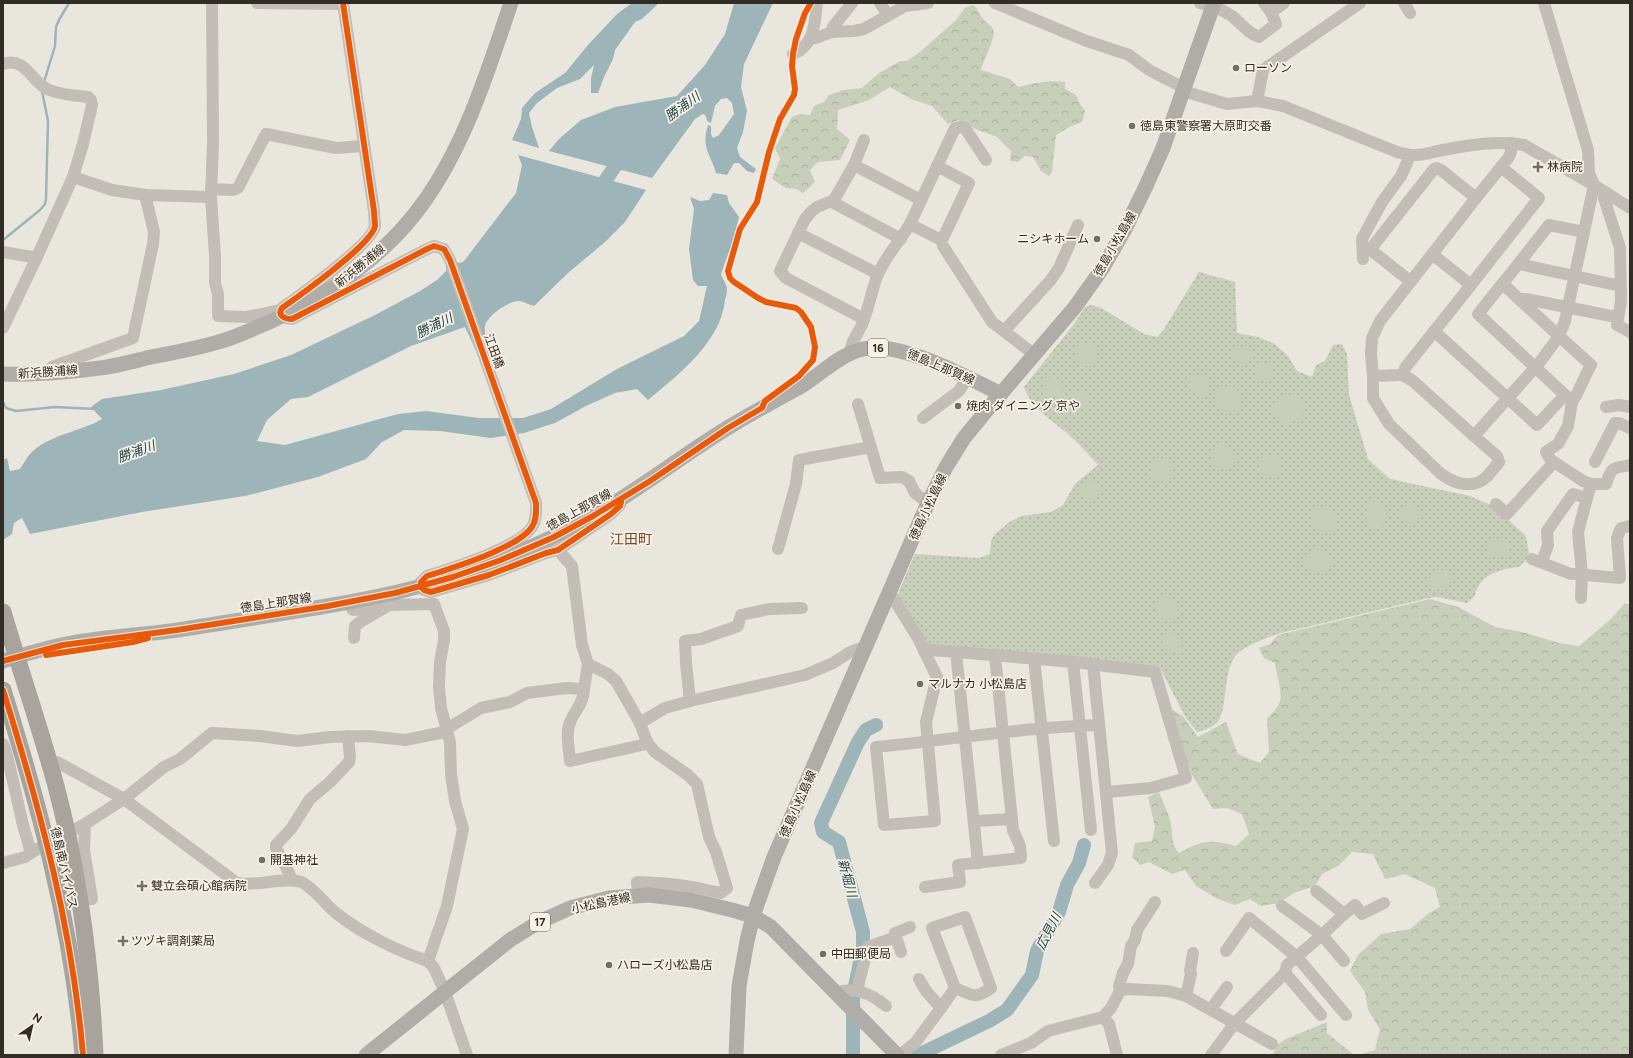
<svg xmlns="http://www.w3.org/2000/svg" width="1633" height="1058" viewBox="0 0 1633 1058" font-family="Figtree,'Noto Sans JP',sans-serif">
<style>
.grass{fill:url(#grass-dots)}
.forest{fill:url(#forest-crowns)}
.green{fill:#c7ceb9}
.water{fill:#9db5b8}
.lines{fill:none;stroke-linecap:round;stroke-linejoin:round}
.stream{stroke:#9db5b8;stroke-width:2.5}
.river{stroke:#9db5b8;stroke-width:14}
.minor-tunnel{stroke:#c4c1b9;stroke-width:12;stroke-dasharray:12 6;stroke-linecap:butt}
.minor{stroke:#c2bdb7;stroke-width:12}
.major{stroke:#b0aca7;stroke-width:15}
.highway{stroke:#a8a49d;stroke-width:17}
.cycleway-casing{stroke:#f6f1e5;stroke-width:8}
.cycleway{stroke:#e8590c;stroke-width:6}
.poi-dot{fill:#726d67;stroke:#f6f1e5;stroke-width:1.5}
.labels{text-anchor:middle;stroke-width:3.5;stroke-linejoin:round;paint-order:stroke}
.shield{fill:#f6f1e5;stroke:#6d6760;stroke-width:1}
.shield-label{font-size:11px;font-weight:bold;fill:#322c27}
.poi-label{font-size:12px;fill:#322c27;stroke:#f6f1e5;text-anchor:start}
.street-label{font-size:12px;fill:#322c27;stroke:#f6f1e5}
.water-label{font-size:13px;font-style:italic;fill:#21464e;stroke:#f6f1e5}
.quarter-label{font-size:14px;fill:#784629;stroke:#f6f1e5}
</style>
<defs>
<pattern id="grass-dots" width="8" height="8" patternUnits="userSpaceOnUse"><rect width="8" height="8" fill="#c7ceb9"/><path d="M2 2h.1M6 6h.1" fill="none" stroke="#abb19f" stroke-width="1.8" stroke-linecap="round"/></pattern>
<pattern id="forest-crowns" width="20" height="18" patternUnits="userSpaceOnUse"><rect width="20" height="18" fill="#c7ceb9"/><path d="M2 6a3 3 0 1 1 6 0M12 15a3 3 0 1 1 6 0" fill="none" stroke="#abb19f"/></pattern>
</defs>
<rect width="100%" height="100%" fill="#e9e6de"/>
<path class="grass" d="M1199 272 1235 282 1237 333 1258 337 1275 344 1288 356 1297 371 1312 377 1316 365 1325 361 1333 345 1342 344 1347 354 1349 395 1368 459 1390 479 1470 496 1493 506 1526 536 1529 553 1527 559 1519 567C1506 568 1486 573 1479 585 1473 595 1479 594 1467 603L1437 597 1429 598 1277 634C1265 639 1248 644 1238 653 1223 667 1228 699 1220 718 1217 726 1205 730 1197 732L1186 718 1160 668 1119 662 927 646 898 596 899 591 915 554 979 558 990 554 991 541 995 534 1008 523 1021 516 1051 512 1058 508 1063 505 1075 484 1098 465C1090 456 1081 446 1072 438 1056 422 1031 409 1024 387L1074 324 1085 307 1092 305 1101 308 1144 334 1157 337 1164 329Z"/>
<g class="forest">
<path d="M973 5C979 10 979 14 984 20 986 23 991 25 993 29 997 37 983 60 981 70L1010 79 1018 87C1034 83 1048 80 1065 82V89L1076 95 1080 104 1085 111 1082 122 1069 127 1056 135 1052 172 1049 176 1041 171 1033 157 1025 156 1018 162 1010 161 1011 151 997 137 978 130 958 120 948 124 932 106 911 99 890 87 869 100 838 110 837 129 850 140 840 160 818 162 810 170 815 182 803 193 796 189 786 188 772 179 780 159 775 148 792 117 800 114 810 115 814 106 824 102 829 95 843 90 862 88 879 73 900 61H907L920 52 956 20 965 8Z"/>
<path d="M1430 599 1458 607 1495 627 1522 632 1559 643 1579 646 1611 619 1625 603 1630 605V1055H1358L1375 1050 1380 1029 1368 1010 1365 992 1350 971 1358 955 1381 934 1410 929 1429 913 1440 907 1435 888 1405 874 1385 879 1373 854 1352 852 1338 866 1322 874 1315 886 1294 893 1279 903 1261 906 1250 899 1235 905 1216 898 1196 886 1185 870 1172 874 1149 862 1140 865 1132 857 1135 843 1152 841 1155 827 1148 797 1159 792C1163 802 1167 811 1170 820 1174 835 1169 840 1179 853 1203 840 1209 839 1236 846L1249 834 1242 814 1227 808 1213 809 1192 775 1169 708 1183 716 1198 737 1226 722 1238 754 1260 763 1269 752 1267 719C1270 715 1276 710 1279 704 1284 695 1276 674 1275 663L1264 658 1259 648 1270 644 1278 635Z"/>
<path d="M1327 1022V1033L1354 1055H1273L1277 1045 1286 1039Z"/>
</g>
<g class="green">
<circle cx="1086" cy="355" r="11"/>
<circle cx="1242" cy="356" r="9"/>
<path d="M1259 362 1266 363 1272 367V376L1270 380C1261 383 1257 379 1254 372L1255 365Z"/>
<circle cx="1199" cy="385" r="10"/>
<circle cx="1053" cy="387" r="10"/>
<circle cx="1228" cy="399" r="13"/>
<circle cx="1079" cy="401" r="9"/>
<path d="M1287 394 1297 396C1310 411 1302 420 1286 425 1276 420 1273 415 1273 404L1280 397Z"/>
<path d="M1221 445C1232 447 1235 451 1236 462L1225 470C1213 465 1207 462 1214 448Z"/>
<circle cx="1270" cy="466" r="10"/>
<path d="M1162 458C1185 456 1168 494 1150 478 1150 469 1153 463 1162 458Z"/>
<path d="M1094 480 1101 485 1102 492 1096 499H1085L1081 496 1080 490 1083 484Z"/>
<path d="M1376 501 1380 502 1384 504C1388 516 1387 527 1375 530 1365 526 1364 512 1369 503Z"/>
<circle cx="1410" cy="514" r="9"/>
<path d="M1320 508 1329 509 1333 512 1336 522 1334 529C1324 535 1319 531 1312 523 1312 515 1312 511 1320 508Z"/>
<path d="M1494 538 1505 540 1511 546 1509 553 1500 557 1492 558C1484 550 1485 543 1494 538Z"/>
<path d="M1320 549 1330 555C1334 571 1326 571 1313 574L1303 564 1304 557 1309 552Z"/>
<path d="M1440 570H1445L1451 575V582L1443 586 1434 587 1429 583C1430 575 1433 573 1440 570Z"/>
<path d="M1169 596C1179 603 1180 611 1175 621 1155 626 1149 597 1169 596Z"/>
<circle cx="1172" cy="643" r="10"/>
</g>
<g class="water">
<path d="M632 3H659L642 19 635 22 615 50 613 59 604 77 598 93H591V78L594 65 580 79 557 88 537 103 529 113 532 127 539 148 512 140 521 119 522 108 535 93 565 73 588 45 617 14Z"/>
<path d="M734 3H773L744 64 741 87 747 111 743 132 737 148 740 157 756 169 754 173 747 171 739 163H734L727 175 716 173C710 153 701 148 708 125L711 126V134L713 138 719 135 734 114 732 103 727 98 721 99 715 106 711 123 707 121 706 116 703 114 695 119 652 178 549 151 559 139 581 120 615 107 677 96 705 65 725 34Z"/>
<path d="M518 155 646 190 625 222 605 242 568 273 534 306C529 305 523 301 519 301 508 301 487 316 485 326 484 335 487 342 490 350L477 353 465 327 411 346 308 397 291 399 267 420 257 441 285 445 398 414 426 411 479 418H523L551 409 617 369 684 336 699 321 707 286H698L693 280 689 249 694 209 690 197 700 201 709 200 713 193 727 195 729 203 739 217 734 238 721 274C722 278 725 282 726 285 728 289 726 296 725 300 721 342 678 375 648 400L637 389 615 393 586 406 555 423 524 433 491 438 440 431 404 430 382 442 366 459 318 477 245 496 142 512 30 534 22 518 14 523 12 534 3 540V460L7 458 10 471 20 469C24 463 28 455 33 451 52 434 80 432 102 419L91 407 102 399 161 390 234 374 291 355 375 315 420 291 437 280 446 271V267L454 262 460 263 464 261 516 193 522 165Z"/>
</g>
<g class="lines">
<g class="stream">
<path d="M44 82 55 46 56 27 59 20 69 3"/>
<path d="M3 240 40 210 45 204 46 199 48 121 42 91"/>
<path d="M3 402 6 408 16 411 55 407 96 409"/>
</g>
<g class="river">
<path d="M596 194 625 152"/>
<path d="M853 1055V996L863 948V932L839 842 823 832 821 823 858 742 866 730 876 725"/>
<path d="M918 1055 989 1021 1007 1010 1032 975 1037 951 1059 912 1067 885 1079 863 1084 845"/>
</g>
<path class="minor-tunnel" d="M40 848 74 830"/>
<g class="minor">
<path d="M212 3 213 141 211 197 215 256V283L218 294V316L247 317 281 310"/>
<path d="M257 3 343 4"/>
<path d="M343 3 374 211C374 215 375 222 375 226 372 244 299 296 282 308 277 315 284 319 292 319L427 249 434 246 444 249 450 260 536 503C536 511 537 519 532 527 518 548 452 568 427 576L421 582V587L424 590 431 592 489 575 546 553 558 550 611 514 620 505"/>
<path d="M880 3 888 15"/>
<path d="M995 3 1084 40 1129 55 1149 70 1184 88"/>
<path d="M1200 3C1210 5 1223 10 1232 16 1242 24 1247 33 1259 37L1276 24 1271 12"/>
<path d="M1264 3 1271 12 1284 3"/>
<path d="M1404 3 1410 13"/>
<path d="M832 32 833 27 852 3"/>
<path d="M811 38H816L832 32 854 31 864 29 905 6 928 3"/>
<path d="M793 54C814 46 815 23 817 3"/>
<path d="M3 64C25 56 32 82 47 89 59 95 75 95 88 97L91 100 92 105 83 144 73 177 36 259 3 328"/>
<path d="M1183 91 1227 104 1257 101 1283 106 1397 152C1418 158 1423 154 1443 150 1469 145 1497 140 1524 145L1594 185 1630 208"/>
<path d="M1257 101 1263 70 1360 3"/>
<path d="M864 140 854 165 921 200"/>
<path d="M73 177 112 190 146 195 211 197"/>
<path d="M211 189 233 190 238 188 266 134 336 148 363 146"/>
<path d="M1605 192 1604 198 1620 248 1621 301 1617 325 1630 332"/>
<path d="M832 202 901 239"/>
<path d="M910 224 955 128 960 127 965 128 986 160"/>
<path d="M1584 232 1549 225 1519 263 1524 265 1616 285"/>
<path d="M798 233 878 274"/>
<path d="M943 246 992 322 1004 331"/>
<path d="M3 252 32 257 36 259"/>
<path d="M1432 254 1471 285 1539 198 1501 167"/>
<path d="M1363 259 1362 239 1382 202 1401 176 1410 156"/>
<path d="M1410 281 1372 251 1373 246 1434 169 1437 168 1441 170 1476 198 1509 157 1511 152V143"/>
<path d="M1503 284 1519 299H1526L1611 316"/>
<path d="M1471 285 1405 368 1403 375 1413 381 1474 436"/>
<path d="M1519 299 1559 336 1565 321 1594 185 1589 173 1588 150 1544 3"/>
<path d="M864 319C870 304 872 288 878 274 886 256 900 241 910 224L939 239 943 238 969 183 937 166"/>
<path d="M1434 331 1537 425 1565 395 1478 314 1519 263"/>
<path d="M851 353C850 340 861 331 864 319L786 278 780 271 805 219 811 212 817 207 834 200 854 165"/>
<path d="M1035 355 1004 331 1050 281 1059 268 1078 225"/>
<path d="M46 372 52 367 133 338 153 244 154 232 146 199V195"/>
<path d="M1403 375 1373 376 1371 354 1372 338 1380 321 1476 198"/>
<path d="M1373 376V398L1389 424 1440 473C1450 481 1466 488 1479 482 1487 479 1493 469 1499 462L1497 456 1474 436 1540 362 1559 336 1591 365C1584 377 1580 390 1572 402"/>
<path d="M858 404 880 478 902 477 909 481 915 493 928 503"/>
<path d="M1606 407 1619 405 1630 407"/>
<path d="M923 418 959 391 967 378"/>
<path d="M1554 462 1550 459 1546 452 1558 444 1568 426 1572 402 1566 396"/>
<path d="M1595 462 1615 423H1619L1630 428"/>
<path d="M1591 484H1606C1612 466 1612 469 1630 465"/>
<path d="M1496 504 1507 514 1554 462 1583 481 1591 484 1587 498 1573 494 1547 531 1548 545 1542 562"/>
<path d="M778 549 796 484 799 460 871 447"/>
<path d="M558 550 572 566 582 645 588 664 608 674 616 681 640 723 647 742 655 752 688 775 697 784 709 837 716 852 727 888 720 893C691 885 667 883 637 882L638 895"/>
<path d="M1532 559 1571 574H1582L1586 575 1620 578 1617 538 1621 528 1630 526"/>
<path d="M889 593 895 601 918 638 937 677 926 722 935 821 884 825 876 747C950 740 1025 727 1099 725"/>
<path d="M1581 598 1582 574 1578 532 1587 498"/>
<path d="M348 602 353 610 381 607"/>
<path d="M354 638 355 626 360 622 389 605 434 604 444 631V640L440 662 439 687 441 708 450 742 451 774 455 801 463 829 447 906 428 961 434 968 445 992 467 1055"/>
<path d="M924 651 931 650 956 652 978 863"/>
<path d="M956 652 1073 662 1091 830"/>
<path d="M1034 659 1054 841"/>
<path d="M1073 662 1155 672 1186 778 1151 788 1107 792"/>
<path d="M1093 664 1112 853 1108 865 1095 883"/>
<path d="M584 689C584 702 576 709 571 720 565 733 569 747 570 761L642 745 647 742"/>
<path d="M690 701 686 663 685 641 701 639 738 626 741 615 769 609 802 608"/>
<path d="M640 723 665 708 690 701 805 675 833 663 850 652 858 649 864 651"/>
<path d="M3 744 7 755 23 825 31 853 39 848"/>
<path d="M57 762 124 799 237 883C257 887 285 876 301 882 313 887 325 904 336 913 361 933 397 951 428 961"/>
<path d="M975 821 1012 819"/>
<path d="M85 824 124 799 164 767 180 759 212 733 260 736 297 741 330 737 368 736 405 740 440 733 481 708 510 702 527 693 567 688 584 689 588 664"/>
<path d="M76 829 85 824 84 850 92 899 80 900"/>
<path d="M3 863 25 857 31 853"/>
<path d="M291 880 289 873 276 848V845L291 829 310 799 330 782 349 762 350 757 348 736"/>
<path d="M925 887 960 882 958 865 1021 858 1020 846 1013 830 995 656"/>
<path d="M1316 891 1344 914 1355 905 1362 914 1384 903"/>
<path d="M1282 906 1322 935 1344 914"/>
<path d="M896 937 901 952"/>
<path d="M1226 951 1249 918 1297 957 1346 1015"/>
<path d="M1285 973 1321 1015"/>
<path d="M857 990 868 947 896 937 895 933 910 927"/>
<path d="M1120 991 1119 986 1123 973 1128 964 1131 946 1135 940 1137 930 1155 902"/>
<path d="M837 993C854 986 872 994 886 1006"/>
<path d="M1186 996 1191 974 1190 971 1193 953"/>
<path d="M941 1008 955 988 932 928 965 917 991 988C974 1000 973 995 955 988"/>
<path d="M1211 1009 1227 987"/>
<path d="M1103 1017 1109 1024 1117 1055"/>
<path d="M900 1055 915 1043 941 1008 926 991 919 979"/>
<path d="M1001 1055 1031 1043 1048 1031 1103 1017 1111 1008 1120 991 1126 989 1168 991 1186 996 1272 1044"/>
<path d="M1211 1055 1235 1023 1285 973 1287 965 1322 935 1344 961"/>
</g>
<g class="major">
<path d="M3 374C35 375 68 372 100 368 117 366 134 361 151 357 177 352 206 347 231 338 307 309 379 267 426 199 467 140 488 70 511 3"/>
<path d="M3 661C23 655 45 648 66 644 103 637 141 635 178 630 216 624 253 618 291 612 346 603 401 594 454 576 503 560 549 541 593 516 640 489 683 455 729 427 752 413 776 400 800 387 822 374 843 350 870 348 906 344 969 378 1001 394"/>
<path d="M366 1055 510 940 539 922 570 908 609 898 649 895 691 900 732 910 753 916 771 927 897 1055"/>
<path d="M736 1055 739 986 747 941 753 916 774 857 928 503 946 467 964 438 987 410 1075 307 1102 269 1125 229 1146 186 1163 148 1214 3"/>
</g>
<g class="highway">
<path d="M3 612C20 670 40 727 56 786 79 873 91 965 95 1055"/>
<path d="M3 690C41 812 72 927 83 1055"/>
</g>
<g class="cycleway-casing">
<g id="cycleway">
<path d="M343 3 374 211C374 215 375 222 375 226 372 244 299 296 282 308 277 315 284 319 292 319L427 249 434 246 444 249 450 260 536 503C536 511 537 519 532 527 518 548 452 568 427 576L421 582V587L424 590 431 592 489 575 546 553 558 550 611 514 620 506 621 502"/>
<path d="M46 655 133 642 148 638"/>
<path d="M3 661 63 645 177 630 328 606 395 593 453 577 501 560 554 537 593 516 650 481 728 428 762 408 765 401 799 376 813 360 815 347 811 327 801 312 796 308 766 302 758 298 734 282 730 278 728 271 740 229 757 202 769 152 780 119 794 95 795 89 792 66 793 54 796 39 805 13 811 3"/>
<path d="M3 690C41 812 72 927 83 1055"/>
</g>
</g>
<use href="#cycleway" class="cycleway"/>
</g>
<g class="poi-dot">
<circle cx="1236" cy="68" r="4"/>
<circle cx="1132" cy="126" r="4"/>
<path d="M1536 161h4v4h4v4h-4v4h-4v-4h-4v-4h4z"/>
<circle cx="1097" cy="239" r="4"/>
<circle cx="958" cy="406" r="4"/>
<circle cx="920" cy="684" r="4"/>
<circle cx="262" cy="860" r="4"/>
<path d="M140 880h4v4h4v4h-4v4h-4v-4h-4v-4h4z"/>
<path d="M121 935h4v4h4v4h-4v4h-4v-4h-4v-4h4z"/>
<circle cx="823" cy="954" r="4"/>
<circle cx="609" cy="965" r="4"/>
</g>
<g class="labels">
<g class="shield">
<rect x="868" y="339" width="20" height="18" rx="3"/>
<rect x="530" y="913" width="20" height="18" rx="3"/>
</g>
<g class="shield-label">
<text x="878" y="352">16</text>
<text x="540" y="926">17</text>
</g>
<g class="poi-label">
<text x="1244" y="72">ローソン</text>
<text x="1140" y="130">徳島東警察署大原町交番</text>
<text x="1547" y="171">林病院</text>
<text x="1089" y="243" text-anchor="end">ニシキホーム</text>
<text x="966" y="410">焼肉 ダイニング 京や</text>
<text x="928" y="688">マルナカ 小松島店</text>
<text x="270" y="864">開基神社</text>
<text x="151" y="890">雙立会碩心館病院</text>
<text x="131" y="945">ツヅキ調剤薬局</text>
<text x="831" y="958">中田郵便局</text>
<text x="617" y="969">ハローズ小松島店</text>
</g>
<g class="street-label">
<text transform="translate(1115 244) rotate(-60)" y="4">徳島小松島線</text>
<text transform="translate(360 266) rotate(-39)" y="4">新浜勝浦線</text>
<text transform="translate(494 351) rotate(70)" y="4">江田橋</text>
<text transform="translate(941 367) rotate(23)" y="4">徳島上那賀線</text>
<text transform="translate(48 372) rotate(-4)" y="4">新浜勝浦線</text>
<text transform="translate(928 507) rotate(-65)" y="4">徳島小松島線</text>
<text transform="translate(579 510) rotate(-29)" y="4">徳島上那賀線</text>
<text transform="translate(276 603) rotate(-9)" y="4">徳島上那賀線</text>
<text transform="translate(798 804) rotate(-66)" y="4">徳島小松島線</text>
<text transform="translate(64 868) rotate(77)" y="4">徳島南バイパス</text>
<text transform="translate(601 903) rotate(-12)" y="4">小松島港線</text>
</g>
<g class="water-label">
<text transform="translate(682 106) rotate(-36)" y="5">勝浦川</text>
<text transform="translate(434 325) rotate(-26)" y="5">勝浦川</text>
<text transform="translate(136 451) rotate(-20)" y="5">勝浦川</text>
<text transform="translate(848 878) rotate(75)" y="5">新堀川</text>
<text transform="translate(1048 931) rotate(-63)" y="5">広見川</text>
</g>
<g class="quarter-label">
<text x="631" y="544">江田町</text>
</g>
</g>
<rect width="1633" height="1058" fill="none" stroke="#322c27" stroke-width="8"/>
<g transform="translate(32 1026) rotate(34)" stroke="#f6f1e5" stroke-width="3" paint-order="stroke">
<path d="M0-3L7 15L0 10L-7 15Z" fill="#322c27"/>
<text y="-6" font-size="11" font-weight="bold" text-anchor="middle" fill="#322c27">N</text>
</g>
</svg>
